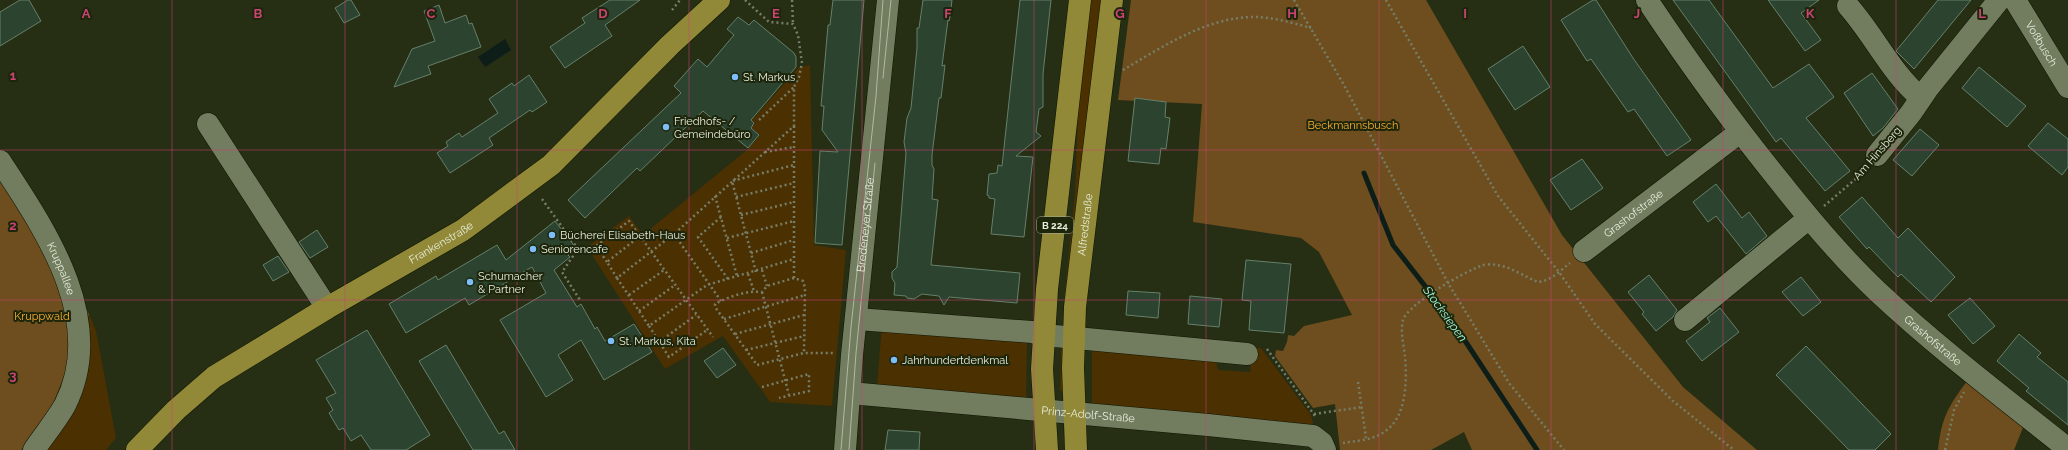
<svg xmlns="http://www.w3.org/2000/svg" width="2068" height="450" viewBox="0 0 2068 450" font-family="Raleway,sans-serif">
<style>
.green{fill:#4b3002}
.forest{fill:#6e4e1e}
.water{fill:#0d1e19}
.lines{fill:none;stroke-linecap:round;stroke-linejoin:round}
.stream{stroke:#0d1e19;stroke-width:5}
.building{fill:#2b432f;stroke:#66806a}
.minor-casing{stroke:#0f1600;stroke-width:23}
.major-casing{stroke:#0f1600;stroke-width:23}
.path{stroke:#777e68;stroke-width:2.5;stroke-dasharray:2 3;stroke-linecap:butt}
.minor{stroke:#727c5f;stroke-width:22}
.major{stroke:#918937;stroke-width:22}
.tram{stroke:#b2b8a5;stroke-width:1}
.grid{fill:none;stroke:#c94375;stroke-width:1;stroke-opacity:0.55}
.poi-dot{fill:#7dbef9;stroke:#1d250a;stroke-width:1.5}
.labels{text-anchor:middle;stroke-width:4;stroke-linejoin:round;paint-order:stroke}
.shield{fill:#1d250a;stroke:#aab19d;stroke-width:1}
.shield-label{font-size:10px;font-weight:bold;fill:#e7eddc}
.street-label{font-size:11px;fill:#e7eddc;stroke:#1d250a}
.poi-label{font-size:11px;fill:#e7eddc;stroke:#1d250a;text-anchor:start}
.park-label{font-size:11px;fill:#feb133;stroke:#1d250a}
.water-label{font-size:12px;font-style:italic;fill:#9ff9de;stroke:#1d250a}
.grid-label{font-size:13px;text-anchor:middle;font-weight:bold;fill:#c94375;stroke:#1d250a;stroke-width:4;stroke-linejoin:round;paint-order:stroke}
</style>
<rect width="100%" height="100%" fill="#262e14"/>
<g class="green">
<path d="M1090 0H1101L1068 299H1064L1075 194 1078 113Z"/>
<path d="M810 65 814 245 846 250 832 406 770 402 723 336 665 369 587 247 629 216 643 235 748 149 760 135 751 127 755 123 752 120 798 68Z"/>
<path d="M89 314 96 331 116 438 106 450H21L46 421Z"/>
<path d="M882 324 1027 341 1026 399 877 386Z"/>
<path d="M1061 346H1063L1064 390 1062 391 1060 390Z"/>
<path d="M1253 348H1261L1311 415 1314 428 1092 406V349L1216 362 1218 370 1250 372Z"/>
</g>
<g class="forest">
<path d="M1131 0H1426L1562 235 1683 387 1757 450H1472L1464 432 1431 450H1340L1335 404 1313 408 1275 356 1276 350 1283 351 1287 342 1288 335 1294 336 1304 326 1352 315 1319 252 1301 238 1193 222 1202 104 1118 100Z"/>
<path d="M0 167 22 197 89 314 46 421 21 450H0Z"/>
<path d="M1968 380 2024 425 2014 450H1938C1941 418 1949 405 1968 380Z"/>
</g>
<path class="water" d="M505 39 511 50 485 67 478 57Z"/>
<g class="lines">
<path class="stream" d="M1364 173 1393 245 1450 318 1537 450"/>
</g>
<g class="building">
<path d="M20 0H29L41 21 0 46V12Z"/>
<path d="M348 0H351L360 15 344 23 335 8Z"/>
<path d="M610 0H640L605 25 612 36 565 68 550 47 585 23 582 18Z"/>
<path d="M833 0H864L842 245 815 243 820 151 838 152 822 130 824 106H821L825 60 828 25H830Z"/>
<path d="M923 0H952L950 17 949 21 948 20 942 66 945 65 941 98H939L932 155V165L934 169 932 199 938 200 931 265 1020 273 1017 303 949 297 944 305 939 296 922 294 914 299 907 298 906 296 894 295 895 283 892 278V272L897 267 906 153 904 142 907 118 911 108 917 48V28H919Z"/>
<path d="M1020 0H1051L1043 74V107L1039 109 1036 132 1041 136 1016 156 1033 157 1024 237 991 234 995 199 989 198V196L987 195 989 174 997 173 998 165 1002 166Z"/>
<path d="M1593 0H1596L1633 58 1691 140 1667 156 1634 109 1628 112 1591 59 1587 61 1561 20Z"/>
<path d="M1673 0H1709L1773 88 1809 64 1834 97 1806 118 1850 171 1825 191 1781 138 1776 142Z"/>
<path d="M1768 0H1819L1801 13 1821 40 1805 51Z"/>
<path d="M1938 0H1971L1914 69 1896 51Z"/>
<path d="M439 5 445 23 466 15 469 24 472 23 481 47 428 66 431 74 394 87 412 49 435 41 424 11Z"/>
<path d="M738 17 749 25 754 20 794 53 796 57V67L751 120 754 123 751 128 759 135 748 148 703 111 640 171 637 168 585 218 568 200 681 93 674 86 698 59 707 67 734 35 727 29Z"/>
<path d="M1523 46 1550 87 1515 110 1488 69Z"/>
<path d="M1979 67 2026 106 2007 127 1962 88Z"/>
<path d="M1872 73 1898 109 1883 128 1873 136 1844 93Z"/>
<path d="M529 75 547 102 532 112 530 110 489 138 493 145 450 173 437 153 448 146 446 142 459 133 462 137 498 113 489 99 512 83 514 86Z"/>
<path d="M1135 98 1166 102 1165 117 1170 118 1166 149 1161 148 1159 164 1128 161Z"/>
<path d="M2048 123 2068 139V167L2062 175 2028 146Z"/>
<path d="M1920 129 1939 145 1912 176 1893 160Z"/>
<path d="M1582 159 1603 188 1571 210 1550 180Z"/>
<path d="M1716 184 1742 218 1749 212 1767 236 1746 254 1716 216 1708 222 1693 202Z"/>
<path d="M1862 197 1898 238 1908 228 1955 277 1931 302 1901 274 1898 277 1869 247 1867 249 1839 217Z"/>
<path d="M555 221 576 248 568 255 570 257 554 270 577 307 581 304 595 329 597 327 605 341 634 324 652 352 604 380 581 340 558 355 573 380 546 397 500 320 546 293 532 267 469 305 465 298 406 333 389 304 436 276 438 280 497 245 506 260Z"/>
<path d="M317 230 328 247 310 258 299 242Z"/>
<path d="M278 256 289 272 273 281 263 265Z"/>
<path d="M1246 260 1291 264 1284 333 1249 330 1251 301 1242 300Z"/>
<path d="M1649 275 1677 310 1673 317 1656 331 1642 314 1644 312 1628 292Z"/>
<path d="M1801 277 1821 302 1803 316 1782 292Z"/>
<path d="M1128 291 1160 293 1158 318 1126 315Z"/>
<path d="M1190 296 1222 299 1219 327 1188 324Z"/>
<path d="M1970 298 1995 326 1973 344 1948 315Z"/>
<path d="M1720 308 1739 332 1702 361 1686 341 1710 322 1707 318Z"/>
<path d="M367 330 430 435 406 450H371L361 435 351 441 343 428 339 430 329 413 333 410 326 398 336 393 316 360Z"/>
<path d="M2019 334 2041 353 2037 357 2068 382V425L2026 391 2029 388 1997 361Z"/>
<path d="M446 345 499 434 504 431 515 450H473L419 361Z"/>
<path d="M1806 346 1891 434 1875 450H1849L1776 375Z"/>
<path d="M723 348 736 365 717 378 704 361Z"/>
<path d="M888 430 920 432 919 450H885Z"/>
</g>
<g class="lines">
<g class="minor-casing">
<g id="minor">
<path id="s1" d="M1647 0C1689 63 1733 124 1781 183 1811 221 1843 259 1878 292 1938 348 2004 398 2068 449"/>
<path id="s2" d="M2015 0 2068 87"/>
<path d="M1848 6C1874 35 1891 73 1921 98"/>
<path d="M208 124 327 308"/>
<path d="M1877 155 1911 113 1928 88 1999 0"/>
<path id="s3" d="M0 161C45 230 108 320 65 405 56 421 44 435 34 450"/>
<path id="s4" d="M1584 251 1740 132"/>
<path d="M857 319 1032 332 1044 335 1247 354"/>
<path d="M1685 320 1809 218"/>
<path id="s5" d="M850 393 1208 425 1313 436 1322 443 1325 450"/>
<path id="s6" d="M845 450 852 355 888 0"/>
</g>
</g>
<g class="major-casing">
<g id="major">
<path id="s7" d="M137 450 176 410 214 377 327 308 463 230 551 165 670 45 719 0"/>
<path d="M1047 450 1042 369 1047 289 1080 0"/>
<path id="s8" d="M1076 450 1073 368 1075 307 1112 0"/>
</g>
</g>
<g class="path">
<path d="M745 0 769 22 793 24 798 35 802 63 799 77 794 87V126L674 234 617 278 649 326 707 285 794 259"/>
<path d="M792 0 793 24"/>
<path d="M1294 0 1344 85 1448 283 1509 383 1564 450"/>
<path d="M1386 0 1498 196 1559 272 1595 324 1673 401 1734 450"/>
<path d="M672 10 680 0"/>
<path d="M1123 70C1162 47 1207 17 1254 17 1273 17 1293 23 1311 28"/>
<path d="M759 120 794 87"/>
<path d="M794 126V278L803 281 805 288 804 353"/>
<path d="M765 152 794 147"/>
<path d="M715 196 737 276"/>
<path d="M736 197 794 183"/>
<path d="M542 199 578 249 562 272 580 300"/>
<path d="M1824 206 1866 170"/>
<path d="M741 215 794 202"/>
<path d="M721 217 698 237 728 279"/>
<path d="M674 234 721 301"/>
<path d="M727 238 794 221"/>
<path d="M751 253 794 240"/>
<path d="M607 262 596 246 629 221 640 236"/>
<path d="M762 270 767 286"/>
<path d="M756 272 732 181 794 165"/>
<path d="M748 274 754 291"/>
<path d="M617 278 607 262 640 236 713 337"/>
<path d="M794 278 767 286 762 292C747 290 728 297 715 304V307L757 365 804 353H834"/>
<path d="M762 292 789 395"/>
<path d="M629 295 664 270"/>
<path d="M639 311 675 285"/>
<path d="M724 319 805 295"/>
<path d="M649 326 669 357 707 330"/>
<path d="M735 334 804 315"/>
<path d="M659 342 696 315"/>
<path d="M1267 349 1315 416"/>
<path d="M746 350 804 336"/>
<path d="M1358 382 1366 438"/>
<path d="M762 387 809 374V391L779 398"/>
<path d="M1314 414 1362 407"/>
<path d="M1343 443C1356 441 1373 440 1384 432 1407 418 1407 380 1405 357 1404 346 1400 331 1403 320 1407 305 1465 271 1481 266 1485 264 1492 264 1496 265 1510 266 1525 277 1538 282 1551 281 1561 270 1570 263"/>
<path d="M1945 450 1954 410 1964 392"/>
</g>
<use href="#minor" class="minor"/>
<use href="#major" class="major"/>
<g class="tram">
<path d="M883 78 891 0"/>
<path d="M841 450 851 327 876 96 883 0"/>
<path d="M849 450 856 353 875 163"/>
</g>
</g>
<path class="grid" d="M172 0V450M345 0V450M517 0V450M689 0V450M862 0V450M1034 0V450M1206 0V450M1379 0V450M1551 0V450M1723 0V450M1896 0V450M0 150H2068M0 300H2068"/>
<g class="poi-dot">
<circle cx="735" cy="77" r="4"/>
<circle cx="666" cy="127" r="4"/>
<circle cx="552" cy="235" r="4"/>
<circle cx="533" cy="249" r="4"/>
<circle cx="470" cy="282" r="4"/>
<circle cx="611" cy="341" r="4"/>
<circle cx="894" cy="360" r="4"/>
</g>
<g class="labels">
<rect class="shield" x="1037" y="217" width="36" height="16" rx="3"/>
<g class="shield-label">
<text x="1055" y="229">B 224</text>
</g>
<g class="street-label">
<text dy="4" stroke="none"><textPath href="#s2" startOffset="51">Voßbusch</textPath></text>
<text transform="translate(1877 153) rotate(-49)" y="4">Am Hinsberg</text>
<text dy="4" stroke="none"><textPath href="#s4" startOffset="62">Grashofstraße</textPath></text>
<text dy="4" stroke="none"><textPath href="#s6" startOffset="226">Bredeneyer Straße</textPath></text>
<text dy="4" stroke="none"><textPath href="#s8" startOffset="226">Alfredstraße</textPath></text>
<text dy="4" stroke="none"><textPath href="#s7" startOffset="370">Frankenstraße</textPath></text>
<text dy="4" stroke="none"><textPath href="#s3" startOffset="124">Kruppallee</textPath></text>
<text dy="4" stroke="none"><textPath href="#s1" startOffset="446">Grashofstraße</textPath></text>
<text dy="4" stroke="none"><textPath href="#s5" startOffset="239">Prinz-Adolf-Straße</textPath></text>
</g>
<g class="poi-label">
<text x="743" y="81">St. Markus</text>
<text x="674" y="125">Friedhofs- /<tspan x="674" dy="13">Gemeindebüro</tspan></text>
<text x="560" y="239">Bücherei Elisabeth-Haus</text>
<text x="541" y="253">Seniorencafe</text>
<text x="478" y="280">Schumacher<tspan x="478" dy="13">&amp; Partner</tspan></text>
<text x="619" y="345">St. Markus, Kita</text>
<text x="902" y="364">Jahrhundertdenkmal</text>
</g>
<g class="park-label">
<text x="1353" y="129">Beckmannsbusch</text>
<text x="42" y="320">Kruppwald</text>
</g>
<g class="water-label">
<text transform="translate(1445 314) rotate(54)" y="4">Stocksiepen</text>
</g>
</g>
<g class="grid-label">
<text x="86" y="18">A</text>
<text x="258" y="18">B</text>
<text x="431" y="18">C</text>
<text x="603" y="18">D</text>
<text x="776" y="18">E</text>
<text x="948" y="18">F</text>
<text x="1120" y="18">G</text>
<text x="1292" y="18">H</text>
<text x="1465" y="18">I</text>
<text x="1637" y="18">J</text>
<text x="1810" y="18">K</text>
<text x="1982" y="18">L</text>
<text x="13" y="80">1</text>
<text x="13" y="230">2</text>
<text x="13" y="380">3</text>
</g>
</svg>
